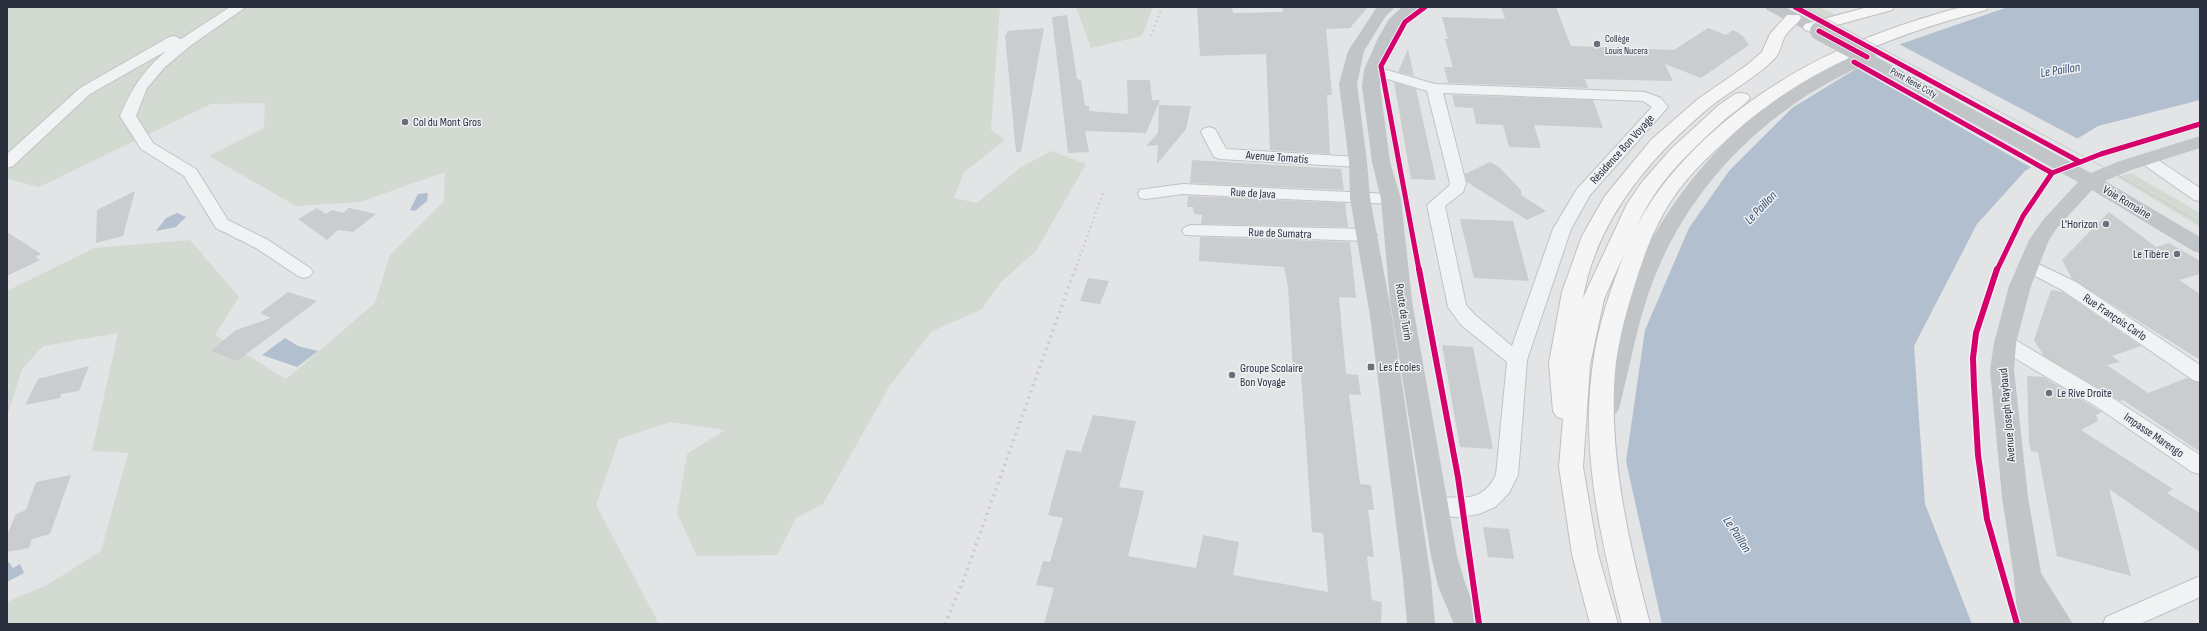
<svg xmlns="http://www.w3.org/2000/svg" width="2207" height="631" viewBox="0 0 2207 631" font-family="'Sofia Sans Condensed',sans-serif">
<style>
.green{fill:#d2dad2}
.water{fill:#b2bfcf}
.pier{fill:#e2e4e6}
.building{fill:#caccce}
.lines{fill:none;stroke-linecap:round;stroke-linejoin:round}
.street-casing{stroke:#c0c2c4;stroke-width:2}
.primary-casing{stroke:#bec0c3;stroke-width:2}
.street{fill:#f0f2f3;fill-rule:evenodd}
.secondary{fill:#c2c5c8;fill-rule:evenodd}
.primary{fill:#f5f5f6;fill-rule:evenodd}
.tram{stroke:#cacbcd;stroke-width:1}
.rail-far1{stroke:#cacbcd;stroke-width:2.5;stroke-dasharray:1.5 3.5;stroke-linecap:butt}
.rail{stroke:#cacbcd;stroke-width:3.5;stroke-dasharray:2 4.5;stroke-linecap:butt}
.secondary-bridge{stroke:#c2c5c8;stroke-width:18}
.cycleway-far1-casing{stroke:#eff2f5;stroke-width:7}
.cycleway-casing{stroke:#eff2f5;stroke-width:9}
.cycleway-far1{stroke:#d6006c;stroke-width:5}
.cycleway{stroke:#d6006c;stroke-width:6}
.poi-dot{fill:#6a6f79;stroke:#eff2f5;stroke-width:1.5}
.labels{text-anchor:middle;stroke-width:3;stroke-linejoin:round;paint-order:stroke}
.far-poi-label{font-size:10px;fill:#2a303e;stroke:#eff2f5;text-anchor:start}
.far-street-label{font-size:10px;fill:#2a303e;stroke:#eff2f5}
.poi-label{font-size:12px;fill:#2a303e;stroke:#eff2f5;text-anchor:start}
.street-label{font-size:12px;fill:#2a303e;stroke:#eff2f5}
.water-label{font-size:13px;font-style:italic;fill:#384d6e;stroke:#eff2f5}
</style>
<rect width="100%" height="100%" fill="#e2e4e6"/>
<g class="green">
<path d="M7 7H1000L991 130 1005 140 964 172 954 198 977 203 1021 167 1052 151 1086 164 1036 251 1001 282 982 309 931 332 889 387 823 504 796 518 777 555 697 556 677 513 687 454 725 430 670 422 619 439 596 505 659 624H7V602L47 585 101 551 128 453 92 451 118 333 43 346 22 369 7 417V291L94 248 190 240 239 297 215 335 286 379 375 303 390 255 444 201 445 172 360 202 296 206 209 156 264 128 265 103 211 104 39 187 7 179Z"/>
<path d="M1076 7H1153L1142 36 1091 48Z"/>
<path d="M1797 7H1820L1837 16 1821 19Z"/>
<path d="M2131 173 2200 213V227L2117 177Z"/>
</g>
<g class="water">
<path d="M2008 7H2200V100L2098 126 2025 171 1977 224 1914 346 1925 504 1972 624H1662L1626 461 1645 330 1689 228 1729 171 1792 108 1892 47Z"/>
<path d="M428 193 427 201 415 211 410 210 418 194Z"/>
<path d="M177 213 186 217 176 227 156 231 166 218Z"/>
<path d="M285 338 298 346 318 351 297 367 262 355Z"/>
<path d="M7 560 13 568 20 564 24 573 7 582Z"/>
</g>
<path class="pier" d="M1897 43 2080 140 2032 168 1855 67Z"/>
<g class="building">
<path d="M1197 7H1232L1233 13 1283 12 1282 7H1368L1350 28 1326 29 1332 95H1327L1330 154 1270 150 1266 54 1200 56Z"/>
<path d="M1501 7H1556L1571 46 1674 50 1708 28 1726 35 1733 30 1742 35 1749 45 1701 78 1665 64 1673 81 1585 79 1588 88 1448 83 1444 67H1453L1445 39H1448L1442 17 1505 19Z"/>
<path d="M1067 15 1077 79 1081 80 1085 106H1089V111L1128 114 1127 80H1150L1152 100H1160L1146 133 1085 131 1089 152 1068 153 1052 17Z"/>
<path d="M1044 28 1021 152H1016L1005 35 1007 34V31Z"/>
<path d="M1408 49 1414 76 1398 72Z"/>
<path d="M1394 82 1416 89 1436 180 1411 179Z"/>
<path d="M1452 95 1593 100 1603 128 1534 125 1541 148 1509 147 1503 125 1476 124 1473 108 1455 107Z"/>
<path d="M1159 105 1191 106 1186 129 1157 164 1158 145 1146 146 1158 133Z"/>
<path d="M1192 160 1341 169 1344 190 1190 183Z"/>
<path d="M1490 162 1499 167 1521 190V195L1546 211 1527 220 1467 182 1465 174Z"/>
<path d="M135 191 123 236 96 243 97 210Z"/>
<path d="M1188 196 1345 203 1348 227 1201 224 1202 215 1194 214 1193 207H1187Z"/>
<path d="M317 208 326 214 332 210 343 213 349 208 376 214 353 232 338 230 327 240 298 219Z"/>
<path d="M2109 212 2156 247 2169 243 2200 261V274L2179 280 2200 294V360L2072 279 2062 260Z"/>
<path d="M1460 219 1513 221 1529 281 1474 278Z"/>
<path d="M7 232 41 254 35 257 40 260 7 276Z"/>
<path d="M1200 237 1350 242 1356 298 1339 297 1346 374 1358 375 1361 395 1349 394 1360 484 1371 485 1374 510H1368L1374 557 1367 556 1372 600 1382 602 1381 624H1044L1054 588 1036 585 1043 561 1050 562 1063 518 1048 515 1066 450 1081 452 1093 415 1136 421 1119 487 1144 491 1128 556 1196 568 1203 535 1239 542 1233 575 1328 592 1323 533 1312 532 1301 372 1293 371 1288 287 1284 267 1199 261Z"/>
<path d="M1088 278 1109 281 1100 304 1080 301Z"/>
<path d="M2051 290 2063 292 2141 346 2112 356 2120 362 2107 365 2148 393 2187 378 2200 383V452L2123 400 2120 401 2044 356 2034 340Z"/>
<path d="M288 292 317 301 237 361 211 351 236 330 271 318 260 313Z"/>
<path d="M1442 345 1473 347 1493 449 1460 447Z"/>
<path d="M89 366 79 391 61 394 60 398 25 405 38 379Z"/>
<path d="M2027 376 2043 377 2102 412 2096 415 2098 421 2081 430 2173 489 2167 493 2200 513V552L2109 489 2131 576 2057 556 2038 452 2031 451 2029 441Z"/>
<path d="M71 475 50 534 32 539 29 548 7 552V535L16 514 26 510 36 482Z"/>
<path d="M1483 527 1509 529 1514 559 1488 557Z"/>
</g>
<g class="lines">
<g class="street-casing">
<g id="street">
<path d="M230 7H246L190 46 165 67 147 88 136 116 153 143 196 169 228 220 268 240 310 268 313 272 310 276 304 278 298 276 256 248 216 228 184 176 141 149 120 116C132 88 143 71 166 51L90 94 13 166 7 168V154L80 88 169 37 174 36 181 39Z"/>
<path d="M1373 66 1435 84 1645 92 1661 98 1668 107 1590 195 1571 229 1527 360 1518 475 1509 493 1495 507 1479 514 1459 517 1436 516 1428 513 1425 507 1428 501C1456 491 1478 510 1496 475L1507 362 1461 325 1448 307 1427 205 1449 186 1450 183 1427 91 1368 73 1366 70 1368 67ZM1443 93 1643 101 1652 107 1577 189 1553 229 1512 346 1475 315 1466 305 1445 206 1463 192 1466 183Z"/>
<path d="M1209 127 1215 129 1226 149 1358 157 1364 159 1366 162 1364 165 1358 167 1220 159 1214 157 1201 132 1203 129Z"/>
<path d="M2146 154 2152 156 2200 188V201L2194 200 2140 162 2138 159 2140 156Z"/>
<path d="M1183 184 1391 194 1397 195 1400 199 1397 203 1391 204 1183 194 1146 199 1140 198 1138 194 1140 190 1146 189Z"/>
<path d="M1191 225 1368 229 1374 231 1377 235 1374 239 1368 241 1185 235 1182 231 1185 227Z"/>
<path d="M2028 259 2076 282 2200 365V382L2193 380 2062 290 2022 269 2019 265 2022 261Z"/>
<path d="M2005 336 2012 338 2111 397 2200 455V474L2192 472 2097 407 1998 348 1995 343 1998 338Z"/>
<path d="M2200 576V597L2140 624H2103L2106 617Z"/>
</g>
</g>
<g class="primary-casing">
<g id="primary">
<path d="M1868 7H1894L1892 10 1811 32 1805 30 1803 27 1805 24Z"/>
<path d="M1962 7H1988L1986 10C1885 37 1796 72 1720 146 1702 162 1684 181 1671 201 1654 227 1643 257 1634 287 1624 319 1615 352 1614 387 1611 467 1630 547 1650 624H1622C1601 540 1580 450 1593 363 1598 325 1611 288 1625 252L1604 299 1590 365 1583 467 1598 554 1618 624H1590L1572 554 1559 467 1563 419 1557 417 1553 411 1549 363 1562 292 1582 236 1605 196 1651 140 1698 99 1747 65 1762 52 1770 34 1787 15H1799L1801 18C1797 24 1789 30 1785 36 1781 43 1781 52 1775 58 1756 78 1731 90 1710 107 1651 156 1596 220 1583 298L1627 204 1642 182 1671 149 1719 105 1735 94 1741 93 1747 94 1750 98C1743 107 1730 114 1722 122 1688 153 1656 183 1637 226 1654 192 1679 164 1706 138 1779 70 1867 32 1962 7Z"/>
</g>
</g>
<use href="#street" class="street"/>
<g class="secondary">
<path d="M1377 7H1395L1385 17 1364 51 1357 84 1367 162 1370 198 1392 316 1431 579 1435 624H1407L1403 579 1370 316 1350 198 1349 162 1339 84 1348 51Z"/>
<path d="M1402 7H1419L1402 24 1394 38 1382 70 1380 86 1390 162 1401 199 1412 301 1457 556 1466 586 1482 624H1454L1438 586 1431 556 1390 301 1381 199 1372 162 1362 86 1364 70 1378 38 1389 19Z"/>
<path d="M1765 7H1785L1825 28 1827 31 1825 34H1813L1767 10Z"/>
<path d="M1867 52 2091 173 2117 162 2200 136V148L2131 170 2105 181 2200 237V253L2193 251 2092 190 2057 228 2049 240 2031 286 2016 343 2014 370 2028 497 2041 573 2073 624H2021L2017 614 2014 577 2002 497 1990 370 1994 343 2009 286 2029 240 2043 220 2078 182 1866 64C1767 107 1685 188 1649 292 1636 330 1629 370 1619 409L1615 415 1607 418 1599 415 1595 409C1606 369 1613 328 1628 290 1663 201 1729 123 1812 77 1829 67 1848 57 1867 52Z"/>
</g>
<use href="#primary" class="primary"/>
<path class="tram" d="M1804 7 2111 171 2200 223"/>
<g class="rail-far1">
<path d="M1151 36 1162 7"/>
<path d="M1075 270 1103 193"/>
</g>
<path class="rail" d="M945 624 963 581 1075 269"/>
<path class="secondary-bridge" d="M1819 31 1867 57"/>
<g class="cycleway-far1-casing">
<g id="cycleway-far1">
<path d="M1795 7 2080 162"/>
<path d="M1819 31 1867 57"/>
<path d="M1854 62 2052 173"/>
<path d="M1419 270 1381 66 1405 22 1425 7"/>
<path d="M1997 270 2023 216 2052 173 2101 154 2200 124"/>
</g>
</g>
<g class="cycleway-casing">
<g id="cycleway">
<path d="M1419 269 1458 477 1479 624"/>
<path d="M1997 269 1976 333 1973 358 1974 387 1978 455 1987 519 2017 624"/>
</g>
</g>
<use href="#cycleway-far1" class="cycleway-far1"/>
<use href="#cycleway" class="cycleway"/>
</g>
<g class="poi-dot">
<circle cx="1597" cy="44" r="4"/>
<circle cx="405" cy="122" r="4"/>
<circle cx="2106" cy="224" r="4"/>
<circle cx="2177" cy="254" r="4"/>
<rect x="1367" y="363" width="8" height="8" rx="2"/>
<circle cx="1232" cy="375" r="4"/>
<circle cx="2049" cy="393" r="4"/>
</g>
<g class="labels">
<g class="far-poi-label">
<text x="1605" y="42">Collège<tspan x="1605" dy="12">Louis Nucera</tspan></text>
</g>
<g class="far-street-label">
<text transform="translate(1914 82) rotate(29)" y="4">Pont René Coty</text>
</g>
<g class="poi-label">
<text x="413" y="126">Col du Mont Gros</text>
<text x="2098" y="228" text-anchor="end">L'Horizon</text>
<text x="2169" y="258" text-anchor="end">Le Tibère</text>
<text x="1379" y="371">Les Écoles</text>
<text x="1240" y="372">Groupe Scolaire<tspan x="1240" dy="14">Bon Voyage</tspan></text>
<text x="2057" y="397">Le Rive Droite</text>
</g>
<g class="street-label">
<text transform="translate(1622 149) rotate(-48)" y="4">Résidence Bon Voyage</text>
<text transform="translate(1277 157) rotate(4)" y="4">Avenue Tomatis</text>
<text transform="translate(1253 193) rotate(3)" y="4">Rue de Java</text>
<text transform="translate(2127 202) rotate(31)" y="4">Voie Romaine</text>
<text transform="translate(1280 233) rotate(2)" y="4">Rue de Sumatra</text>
<text transform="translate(1404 312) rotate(81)" y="4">Route de Turin</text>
<text transform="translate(2115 317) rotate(34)" y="4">Rue François Carlo</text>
<text transform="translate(2007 415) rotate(-95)" y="4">Avenue Joseph Raybaud</text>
<text transform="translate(2154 435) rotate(34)" y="4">Impasse Marengo</text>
</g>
<g class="water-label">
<text transform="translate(2060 69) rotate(-9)" y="5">Le Paillon</text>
<text transform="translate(1760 207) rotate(-46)" y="5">Le Paillon</text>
<text transform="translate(1738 534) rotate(57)" y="5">Le Paillon</text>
</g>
</g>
<rect width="2207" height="631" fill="none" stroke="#2a303e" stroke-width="16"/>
</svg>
